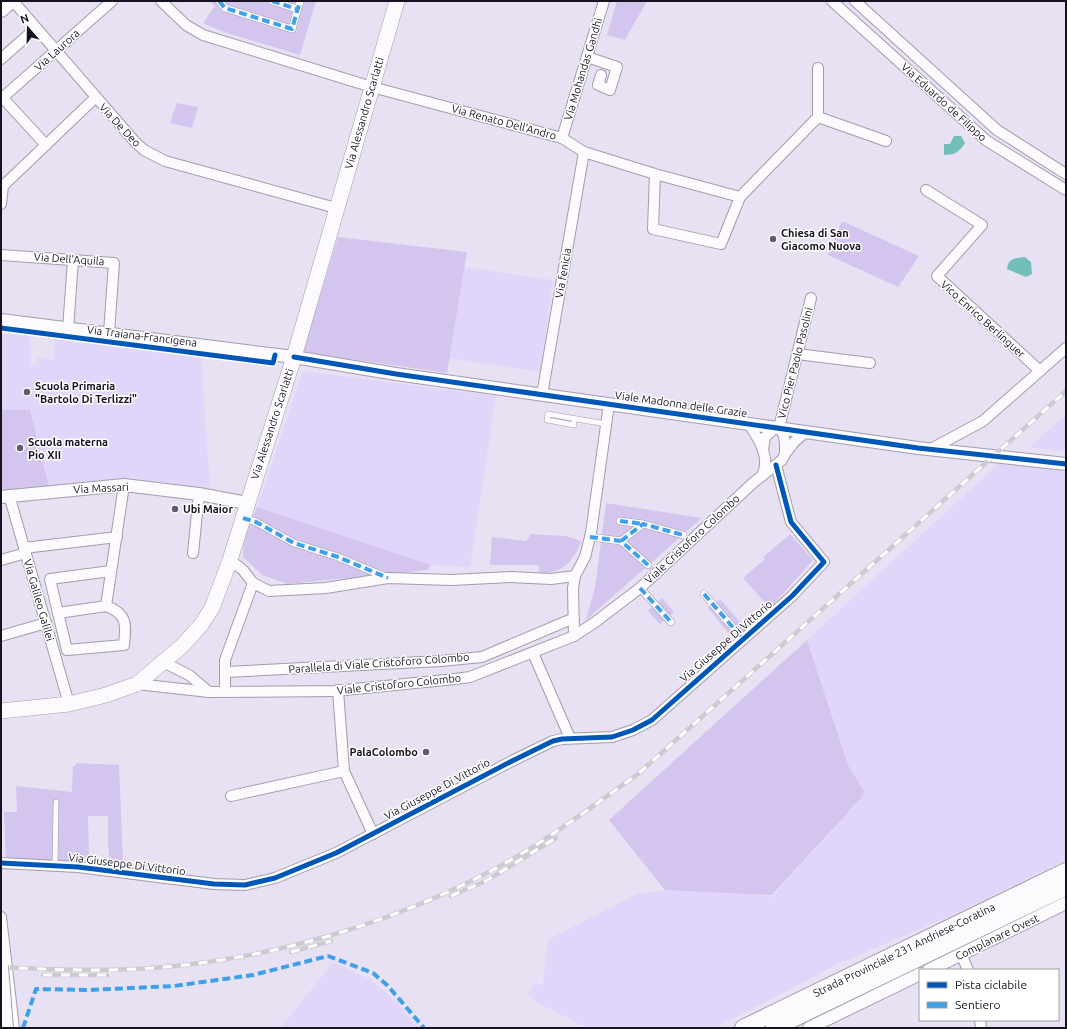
<svg xmlns="http://www.w3.org/2000/svg" width="1067" height="1029" viewBox="0 0 1067 1029" font-family="Ubuntu,sans-serif">
<style>
.built{fill:#e2d5fa}
.green{fill:#d4c5ee}
.water{fill:#71bfb8}
.lines{fill:none;stroke-linecap:round;stroke-linejoin:round}
.service-casing{stroke:#a29cac;stroke-width:6}
.pedestrian-casing{stroke:#a29cac;stroke-width:8}
.minor-casing{stroke:#a29cac;stroke-width:12}
.tertiary-casing{stroke:#a29cac;stroke-width:14}
.secondary-casing{stroke:#a29cac;stroke-width:16}
.primary-casing{stroke:#a29cac;stroke-width:16}
.trunk-casing{stroke:#a29cac;stroke-width:18}
.service{stroke:#fcfafd;stroke-width:5}
.pedestrian{stroke:#fcfafd;stroke-width:7}
.minor{stroke:#fcfafd;stroke-width:10}
.tertiary{stroke:#fcfafd;stroke-width:12}
.secondary{stroke:#fcfafd;stroke-width:14}
.primary{stroke:#fcfafd;stroke-width:15}
.trunk{stroke:#fcfafd;stroke-width:16}
.rail-casing{stroke:#cdcbd1;stroke-width:4.5}
.rail{stroke:#fff;stroke-width:3;stroke-dasharray:9;stroke-linecap:butt}
.secondary-bridge-casing{stroke:#a29cac;stroke-width:16;stroke-linecap:butt}
.secondary-bridge{stroke:#fcfafd;stroke-width:14}
.quiet{stroke:#3da1ea;stroke-width:4;stroke-dasharray:8 4;stroke-linecap:butt}
.cycleway-casing{stroke:#fff;stroke-width:8}
.cycleway{stroke:#0057b8;stroke-width:5}
.poi-dot{fill:#605a6b;stroke:#fff;stroke-width:1.5}
.labels{text-anchor:middle;stroke-width:3;stroke-linejoin:round;paint-order:stroke}
.street-label{font-size:11px;fill:#171221;stroke:#fff}
.poi-label{font-size:11px;font-weight:bold;fill:#171221;stroke:#fff;text-anchor:start}
</style>
<rect width="100%" height="100%" fill="#e8e1f4"/>
<g class="built">
<path d="M464 267 553 280 541 372 449 358Z"/>
<path d="M1 333 30 335 31 364H37V357L54 360 55 337 201 357 210 489 130 478 54 485 49 486V488L1 493Z"/>
<path d="M303 371 496 396 470 567 431 565 257 507Z"/>
<path d="M1066 415V452L1029 447Z"/>
<path d="M1008 460 1066 471V860L946 918 838 964 715 1028H588L534 1001 535 1000 528 995 534 982 543 986 546 952 549 939 637 894 665 890 744 893 772 897 862 797 864 791 848 765 807 640 998 464Z"/>
<path d="M333 963 370 979 396 1001 418 1028H280Z"/>
</g>
<g class="green">
<path d="M209 1H316L300 55 224 32 203 23 215 6Z"/>
<path d="M617 1H647L625 40 607 35Z"/>
<path d="M177 103 198 107 192 128 170 123Z"/>
<path d="M842 221 919 256 898 287 828 255Z"/>
<path d="M338 237 467 252 447 373 303 352Z"/>
<path d="M1 410H30L49 488 1 493Z"/>
<path d="M606 503 702 518 586 620 595 588Z"/>
<path d="M257 507 431 565 428 570 288 584 262 575 243 557C242 540 250 523 257 507Z"/>
<path d="M531 534 566 536 581 541C575 560 561 575 539 573V565H490L492 537 526 541Z"/>
<path d="M790 534 813 560 770 608 743 578 765 559 763 557Z"/>
<path d="M662 598 674 612 660 624 648 611Z"/>
<path d="M720 599 746 629 733 639 708 608Z"/>
<path d="M807 640 848 765 864 791 862 797 772 895 665 890 609 820Z"/>
<path d="M76 763 119 765 123 862 110 863 108 846V816H88L89 861 6 860 4 812H17L16 786 72 792 73 766H75Z"/>
</g>
<g class="water">
<path d="M954 136H961L965 143C959 152 955 155 944 155V144H950Z"/>
<path d="M1025 257 1031 262 1032 274 1026 277 1007 269C1008 258 1016 258 1025 257Z"/>
</g>
<g class="lines">
<g class="service-casing">
<g id="service">
<path d="M574 419V425L547 420 548 414 606 424"/>
<path d="M55 866 56 802"/>
</g>
</g>
<g class="pedestrian-casing">
<g id="pedestrian">
<path d="M219 1 225 8 292 29 300 1"/>
<path d="M272 1 297 9"/>
<path d="M243 518 256 522 294 543 338 557 386 577"/>
<path d="M620 521 643 524"/>
<path d="M590 537 621 541 648 565"/>
<path d="M621 541 643 524 683 535"/>
<path d="M640 588 671 622"/>
<path d="M704 594 743 639"/>
</g>
</g>
<g class="minor-casing">
<g id="minor">
<path d="M13 1 136 143 144 150 165 161 336 208"/>
<path d="M161 1 186 25 203 35 372 87 562 138 584 152 655 174 740 197 721 244 653 229 655 174"/>
<path d="M832 1 987 141 1066 190"/>
<path d="M855 1 997 130 1066 174"/>
<path d="M587 57 617 67 610 90 598 85 601 75"/>
<path d="M1 59 36 28"/>
<path d="M818 68V117"/>
<path d="M1 96 46 145"/>
<path d="M1 99 112 1"/>
<path d="M562 138 604 1"/>
<path d="M926 190 982 225 937 276 1040 371"/>
<path d="M740 197 818 117 886 141"/>
<path d="M1 204 3 186 95 98"/>
<path d="M1 255 114 263 109 333"/>
<path d="M68 329 73 260"/>
<path d="M797 354 870 363"/>
<path d="M542 395 584 152"/>
<path d="M749 424C759 440 771 457 762 476"/>
<path d="M931 449 983 421 1066 348"/>
<path d="M763 450 765 437 775 428"/>
<path d="M785 454 795 441 806 432"/>
<path d="M9 495 69 704"/>
<path d="M24 548 117 537"/>
<path d="M193 553 199 494"/>
<path d="M1 560 26 553"/>
<path d="M253 583 269 591 326 588 388 578 452 580 510 577 551 579 575 576"/>
<path d="M106 606 58 613 67 650 124 645C126 625 128 614 106 606L124 485"/>
<path d="M58 613 50 579 111 571"/>
<path d="M1 636 46 623"/>
<path d="M574 636 573 588 575 576 585 557 591 533 609 404"/>
<path d="M533 653 570 738"/>
<path d="M163 662 189 675 209 692"/>
<path d="M225 672 441 661 482 657 574 618"/>
<path d="M137 684 209 692 335 691 455 679 470 677 574 636 594 623 640 588 754 482 782 460 785 454V442L783 433 779 428 811 298"/>
<path d="M338 690 344 771 373 834"/>
<path d="M225 692V660L253 583 243 570 230 560"/>
<path d="M231 796 344 771"/>
<path d="M1 863 78 867 214 884 245 885 275 878 336 853 512 761 553 741 562 739 612 737 633 730 652 720 792 596 824 562 791 522 776 465"/>
<path d="M1 917 14 1028"/>
<path d="M961 954 968 970"/>
<path d="M980 1020 981 1028"/>
</g>
</g>
<g class="tertiary-casing">
<g id="tertiary">
<path d="M1 320 294 357 396 374 918 448 1066 464"/>
<path d="M1 497 124 485 199 494 247 503"/>
<path d="M929 970 1066 903"/>
<path d="M809 1028 920 974"/>
</g>
</g>
<g class="secondary-casing">
<path id="secondary" d="M1 10 11 1"/>
</g>
<g class="primary-casing">
<path id="primary" d="M1 711 69 704 106 695 137 684 182 646 201 625 212 608 229 563 294 357 397 1"/>
</g>
<g class="trunk-casing">
<g id="trunk">
<path d="M743 1028 1066 871"/>
<path d="M774 1028 1066 887"/>
</g>
</g>
<use href="#service" class="service"/>
<use href="#pedestrian" class="pedestrian"/>
<use href="#minor" class="minor"/>
<use href="#tertiary" class="tertiary"/>
<use href="#secondary" class="secondary"/>
<use href="#primary" class="primary"/>
<use href="#trunk" class="trunk"/>
<g class="rail-casing">
<g id="rail">
<path d="M451 896 486 881 556 838"/>
<path d="M291 952 331 941"/>
<path d="M1 967C55 970 111 972 165 967 275 957 385 925 483 875 538 847 588 810 638 774L1066 391"/>
<path d="M43 975H107"/>
</g>
</g>
<use href="#rail" class="rail"/>
<g class="secondary-bridge-casing">
<path id="secondary-bridge" d="M1 967 6 1028"/>
</g>
<use href="#secondary-bridge" class="secondary-bridge"/>
<g class="quiet">
<path d="M219 1 225 8 292 29 300 1"/>
<path d="M272 1 297 9"/>
<path d="M243 518 256 522 294 543 338 557 388 578"/>
<path d="M620 521 643 524"/>
<path d="M590 537 621 541 648 565"/>
<path d="M621 541 643 524 683 535"/>
<path d="M640 588 671 622"/>
<path d="M704 594 743 639"/>
<path d="M23 1028 36 989 89 990 174 986 253 975 328 956 373 973 388 986 424 1028"/>
</g>
<g class="cycleway-casing">
<g id="cycleway">
<path d="M1 328 273 363 275 355"/>
<path d="M294 357 396 374 918 448 1066 464"/>
<path d="M1 863 78 867 214 884 245 885 275 878 336 853 512 761 553 741 562 739 612 737 633 730 652 720 792 596 824 562 791 522 776 465"/>
</g>
</g>
<use href="#cycleway" class="cycleway"/>
</g>
<g class="poi-dot">
<circle cx="773" cy="239" r="4"/>
<circle cx="27" cy="392" r="4"/>
<circle cx="20" cy="448" r="4"/>
<circle cx="175" cy="509" r="4"/>
<circle cx="426" cy="752" r="4"/>
</g>
<g class="labels">
<g class="street-label">
<text transform="translate(57 50) rotate(-42)" y="4">Via Laurora</text>
<text transform="translate(583 69) rotate(-73)" y="4">Via Mohandas Gandhi</text>
<text transform="translate(944 102) rotate(42)" y="4">Via Eduardo de Filippo</text>
<text transform="translate(364 113) rotate(-74)" y="4">Via Alessandro Scarlatti</text>
<text transform="translate(504 122) rotate(15)" y="4">Via Renato Dell'Andro</text>
<text transform="translate(120 125) rotate(47)" y="4">Via De Deo</text>
<text transform="translate(69 259) rotate(4)" y="4">Via Dell'Aquila</text>
<text transform="translate(563 273) rotate(-80)" y="4">Via fenicia</text>
<text transform="translate(983 319) rotate(42)" y="4">Vico Enrico Berlinguer</text>
<text transform="translate(142 336) rotate(7)" y="4">Via Traiana-Francigena</text>
<text transform="translate(795 363) rotate(-76)" y="4">Vico Pier Paolo Pasolini</text>
<text transform="translate(681 404) rotate(8)" y="4">Viale Madonna delle Grazie</text>
<text transform="translate(272 424) rotate(-72)" y="4">Via Alessandro Scarlatti</text>
<text transform="translate(101 488) rotate(-3)" y="4">Via Massari</text>
<text transform="translate(692 539) rotate(-43)" y="4">Viale Cristoforo Colombo</text>
<text transform="translate(39 600) rotate(74)" y="4">Via Galileo Galilei</text>
<text transform="translate(726 641) rotate(-41)" y="4">Via Giuseppe Di Vittorio</text>
<text transform="translate(379 663) rotate(-4)" y="4">Parallela di Viale Cristoforo Colombo</text>
<text transform="translate(399 684) rotate(-6)" y="4">Viale Cristoforo Colombo</text>
<text transform="translate(437 789) rotate(-28)" y="4">Via Giuseppe Di Vittorio</text>
<text transform="translate(127 864) rotate(7)" y="4">Via Giuseppe Di Vittorio</text>
<text transform="translate(997 937) rotate(-26)" y="4">Complanare Ovest</text>
<text transform="translate(904 950) rotate(-26)" y="4">Strada Provinciale 231 Andriese-Coratina</text>
</g>
<g class="poi-label">
<text x="781" y="237">Chiesa di San<tspan x="781" dy="13">Giacomo Nuova</tspan></text>
<text x="35" y="390">Scuola Primaria<tspan x="35" dy="13">"Bartolo Di Terlizzi"</tspan></text>
<text x="28" y="446">Scuola materna<tspan x="28" dy="13">Pio XII</tspan></text>
<text x="183" y="513">Ubi Maior</text>
<text x="418" y="756" text-anchor="end">PalaColombo</text>
</g>
</g>
<rect width="1067" height="1029" fill="none" stroke="#171221" stroke-width="4"/>
<rect x="919" y="969" width="140" height="52" fill="#ffffff" stroke="#a2a0a6"/>
<rect x="927" y="982" width="20" height="6" fill="#0057b8" stroke="#a2a0a6"/>
<text x="955" y="989" font-size="12" fill="#171221">Pista ciclabile</text>
<rect x="927" y="1002" width="20" height="6" fill="#3da1ea" stroke="#a2a0a6"/>
<text x="955" y="1009" font-size="12" fill="#171221">Sentiero</text>
<g transform="translate(28 28) rotate(340)" stroke="#ffffff" stroke-width="3" paint-order="stroke">
<path d="M0-3L7 15L0 10L-7 15Z" fill="#171221"/>
<text y="-6" font-size="11" font-weight="bold" text-anchor="middle" fill="#171221">N</text>
</g>
</svg>
